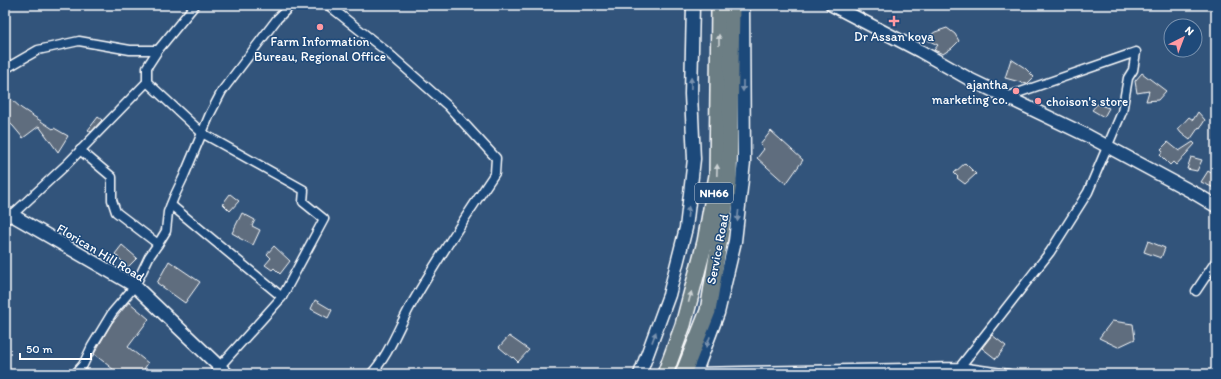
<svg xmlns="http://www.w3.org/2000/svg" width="1221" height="379" viewBox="0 0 1221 379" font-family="Itim,sans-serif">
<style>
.building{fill:#5e6d7e;stroke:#fff}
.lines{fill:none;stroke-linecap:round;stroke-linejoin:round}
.street-casing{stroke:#fff;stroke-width:11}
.secondary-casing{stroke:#fff;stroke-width:15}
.highway-casing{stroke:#fff;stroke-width:18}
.street{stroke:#1f4a7a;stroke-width:8}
.secondary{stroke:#1f4a7a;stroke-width:12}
.highway{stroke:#6c7e84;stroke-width:15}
.oneway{fill:#ccd2d4}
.oneway2{fill:#7992af}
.poi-dot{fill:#ff9aa2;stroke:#1f4a7a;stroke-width:1.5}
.labels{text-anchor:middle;stroke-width:3;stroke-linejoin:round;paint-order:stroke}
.shield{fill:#1f4a7a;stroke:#bcc9d7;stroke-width:1}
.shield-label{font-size:12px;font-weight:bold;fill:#fff}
.poi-label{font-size:13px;fill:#fff;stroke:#1f4a7a}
.street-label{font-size:13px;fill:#fff;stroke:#1f4a7a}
</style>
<rect width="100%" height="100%" fill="#32547b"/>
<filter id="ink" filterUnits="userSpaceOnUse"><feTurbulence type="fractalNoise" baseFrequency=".025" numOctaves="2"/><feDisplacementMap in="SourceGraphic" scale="8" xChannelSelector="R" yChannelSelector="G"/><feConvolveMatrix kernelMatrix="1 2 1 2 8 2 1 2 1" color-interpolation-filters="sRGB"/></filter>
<g filter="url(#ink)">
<g class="building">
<path d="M947 28 955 34 959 41 952 48 943 54 934 50 938 45 925 39 935 32Z"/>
<path d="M1011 59 1025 68 1034 77 1027 84 1005 78Z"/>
<path d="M1142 73 1166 91 1158 100 1146 101 1149 91 1137 93 1135 81Z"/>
<path d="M11 99 21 108 53 129 54 128 68 136 58 152 39 126 23 138 13 126 5 119V105Z"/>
<path d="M1097 104 1109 108 1104 117 1092 110Z"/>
<path d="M1198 112 1205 120 1200 128 1199 127 1190 140 1181 133 1178 129 1189 117 1193 120Z"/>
<path d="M98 117 102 120 91 132 88 130Z"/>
<path d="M771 131 803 160 786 184 757 158 764 149 760 145Z"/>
<path d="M1168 142 1179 151 1193 142 1195 144 1176 165 1173 162 1170 165 1160 155 1163 151 1161 149Z"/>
<path d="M1191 157 1202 160 1197 171 1187 169Z"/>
<path d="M965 163 976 174 965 184 957 178 958 177 954 173Z"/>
<path d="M1208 171 1216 176V189L1201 182Z"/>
<path d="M230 194 239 201 230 211 223 204 225 203 224 202Z"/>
<path d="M242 213 255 220 252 226 260 230 253 245 239 238V237L232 233Z"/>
<path d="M1148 241 1165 248 1161 258 1144 252Z"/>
<path d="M122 245 137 258 128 267 115 254Z"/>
<path d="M274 246 290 261 280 274 274 268 272 270 265 265 271 258 267 254Z"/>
<path d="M169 261 200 282 185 303 157 283Z"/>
<path d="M315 300 332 310 328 318 311 309Z"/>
<path d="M129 302 149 319 128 347 148 363 141 374H119L94 354 111 324Z"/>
<path d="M1112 321 1133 324 1135 339 1118 347 1099 338Z"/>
<path d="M992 335 1006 346 996 359 982 348Z"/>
<path d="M509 336 529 350 518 362 513 357 512 358 499 347Z"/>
</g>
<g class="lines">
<g class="street-casing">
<g id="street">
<path d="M195 5 158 50 147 67V82L202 133 304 190 303 202 324 219 282 297"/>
<path d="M328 5 386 51 448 106 496 158 495 173C466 216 437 260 411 305 398 328 389 355 371 374"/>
<path d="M5 69 38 50 79 41 130 50H158"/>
<path d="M80 150 112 177V200L116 212 158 244"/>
<path d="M171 205 282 297 220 366"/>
<path d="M5 210 12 215 67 164 147 82"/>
<path d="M1196 291 1216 261"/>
<path d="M696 372 960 367 1050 252 1088 192 1122 112 1128 78 1133 70 1136 52 1006 97"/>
<path d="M75 374 83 365 92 346 112 313 135 286 149 257 158 244 166 231 168 212 174 197 184 176 210 114 222 91 277 19 291 5"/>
<path d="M957 374 960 367 1009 374"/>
</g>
</g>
<g class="secondary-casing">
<g id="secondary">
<path d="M832 5 920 51 971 80 1088 136 1196 194 1216 206"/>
<path d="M5 217 12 215 135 286 227 374"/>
<path d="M640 374 669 295 686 228 694 159 691 94 693 5"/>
<path d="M695 374 718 313 735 241 744 162 743 5"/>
</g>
</g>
<g class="highway-casing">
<g id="highway">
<path d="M665 374 683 325 705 242 717 175 719 5"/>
<path d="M683 374 708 311 729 183 732 5"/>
</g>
</g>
<use href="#street" class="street"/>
<use href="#secondary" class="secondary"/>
<use href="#highway" class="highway"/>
</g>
<defs><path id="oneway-solid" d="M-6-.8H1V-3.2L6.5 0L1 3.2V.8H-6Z"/></defs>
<g class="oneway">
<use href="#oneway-solid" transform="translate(719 40) rotate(-90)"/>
<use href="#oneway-solid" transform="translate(717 170) rotate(-88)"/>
<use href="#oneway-solid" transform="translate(690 297) rotate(-75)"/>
</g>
<g class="oneway2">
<use href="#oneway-solid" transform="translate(691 83) rotate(-89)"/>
<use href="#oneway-solid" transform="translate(743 86) rotate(90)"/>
<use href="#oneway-solid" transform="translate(688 212) rotate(-83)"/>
<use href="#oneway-solid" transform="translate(738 216) rotate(96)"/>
<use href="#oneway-solid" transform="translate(654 337) rotate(-70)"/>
<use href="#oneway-solid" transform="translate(708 342) rotate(111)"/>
</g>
</g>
<g class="poi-dot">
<path d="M892 15h4v4h4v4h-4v4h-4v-4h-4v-4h4z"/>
<circle cx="320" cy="27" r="4"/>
<circle cx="1016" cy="91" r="4"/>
<circle cx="1038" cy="101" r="4"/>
</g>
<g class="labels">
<rect class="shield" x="695" y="183" width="38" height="20" rx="3"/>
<g class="shield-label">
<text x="714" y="197">NH66</text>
</g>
<g class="poi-label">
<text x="894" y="41">Dr Assan koya</text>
<text x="320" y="46">Farm Information<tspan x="320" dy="15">Bureau, Regional Office</tspan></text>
<text x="1008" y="89" text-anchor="end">ajantha<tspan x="1008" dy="15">marketing co.</tspan></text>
<text x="1046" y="106" text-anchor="start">choison's store</text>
</g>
<g class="street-label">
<text transform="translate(717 249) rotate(-79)" y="5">Service Road</text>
<text transform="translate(101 252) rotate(31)" y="5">Florican Hill Road</text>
</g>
</g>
<rect width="1221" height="379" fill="none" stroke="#1f4a7a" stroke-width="20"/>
<rect x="10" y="10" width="1201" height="359" fill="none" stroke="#fff" stroke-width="1.5" filter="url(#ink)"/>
<g transform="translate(1183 38) rotate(42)"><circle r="19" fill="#1f4a7a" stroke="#7992af"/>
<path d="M0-3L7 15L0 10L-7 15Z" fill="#ff9aa2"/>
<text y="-6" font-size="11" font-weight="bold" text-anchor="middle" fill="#ffffff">N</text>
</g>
<path d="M20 353v6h71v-6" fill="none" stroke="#ffffff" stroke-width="2"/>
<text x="26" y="353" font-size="12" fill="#ffffff" stroke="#1f4a7a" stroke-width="3" paint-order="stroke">50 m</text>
</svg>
